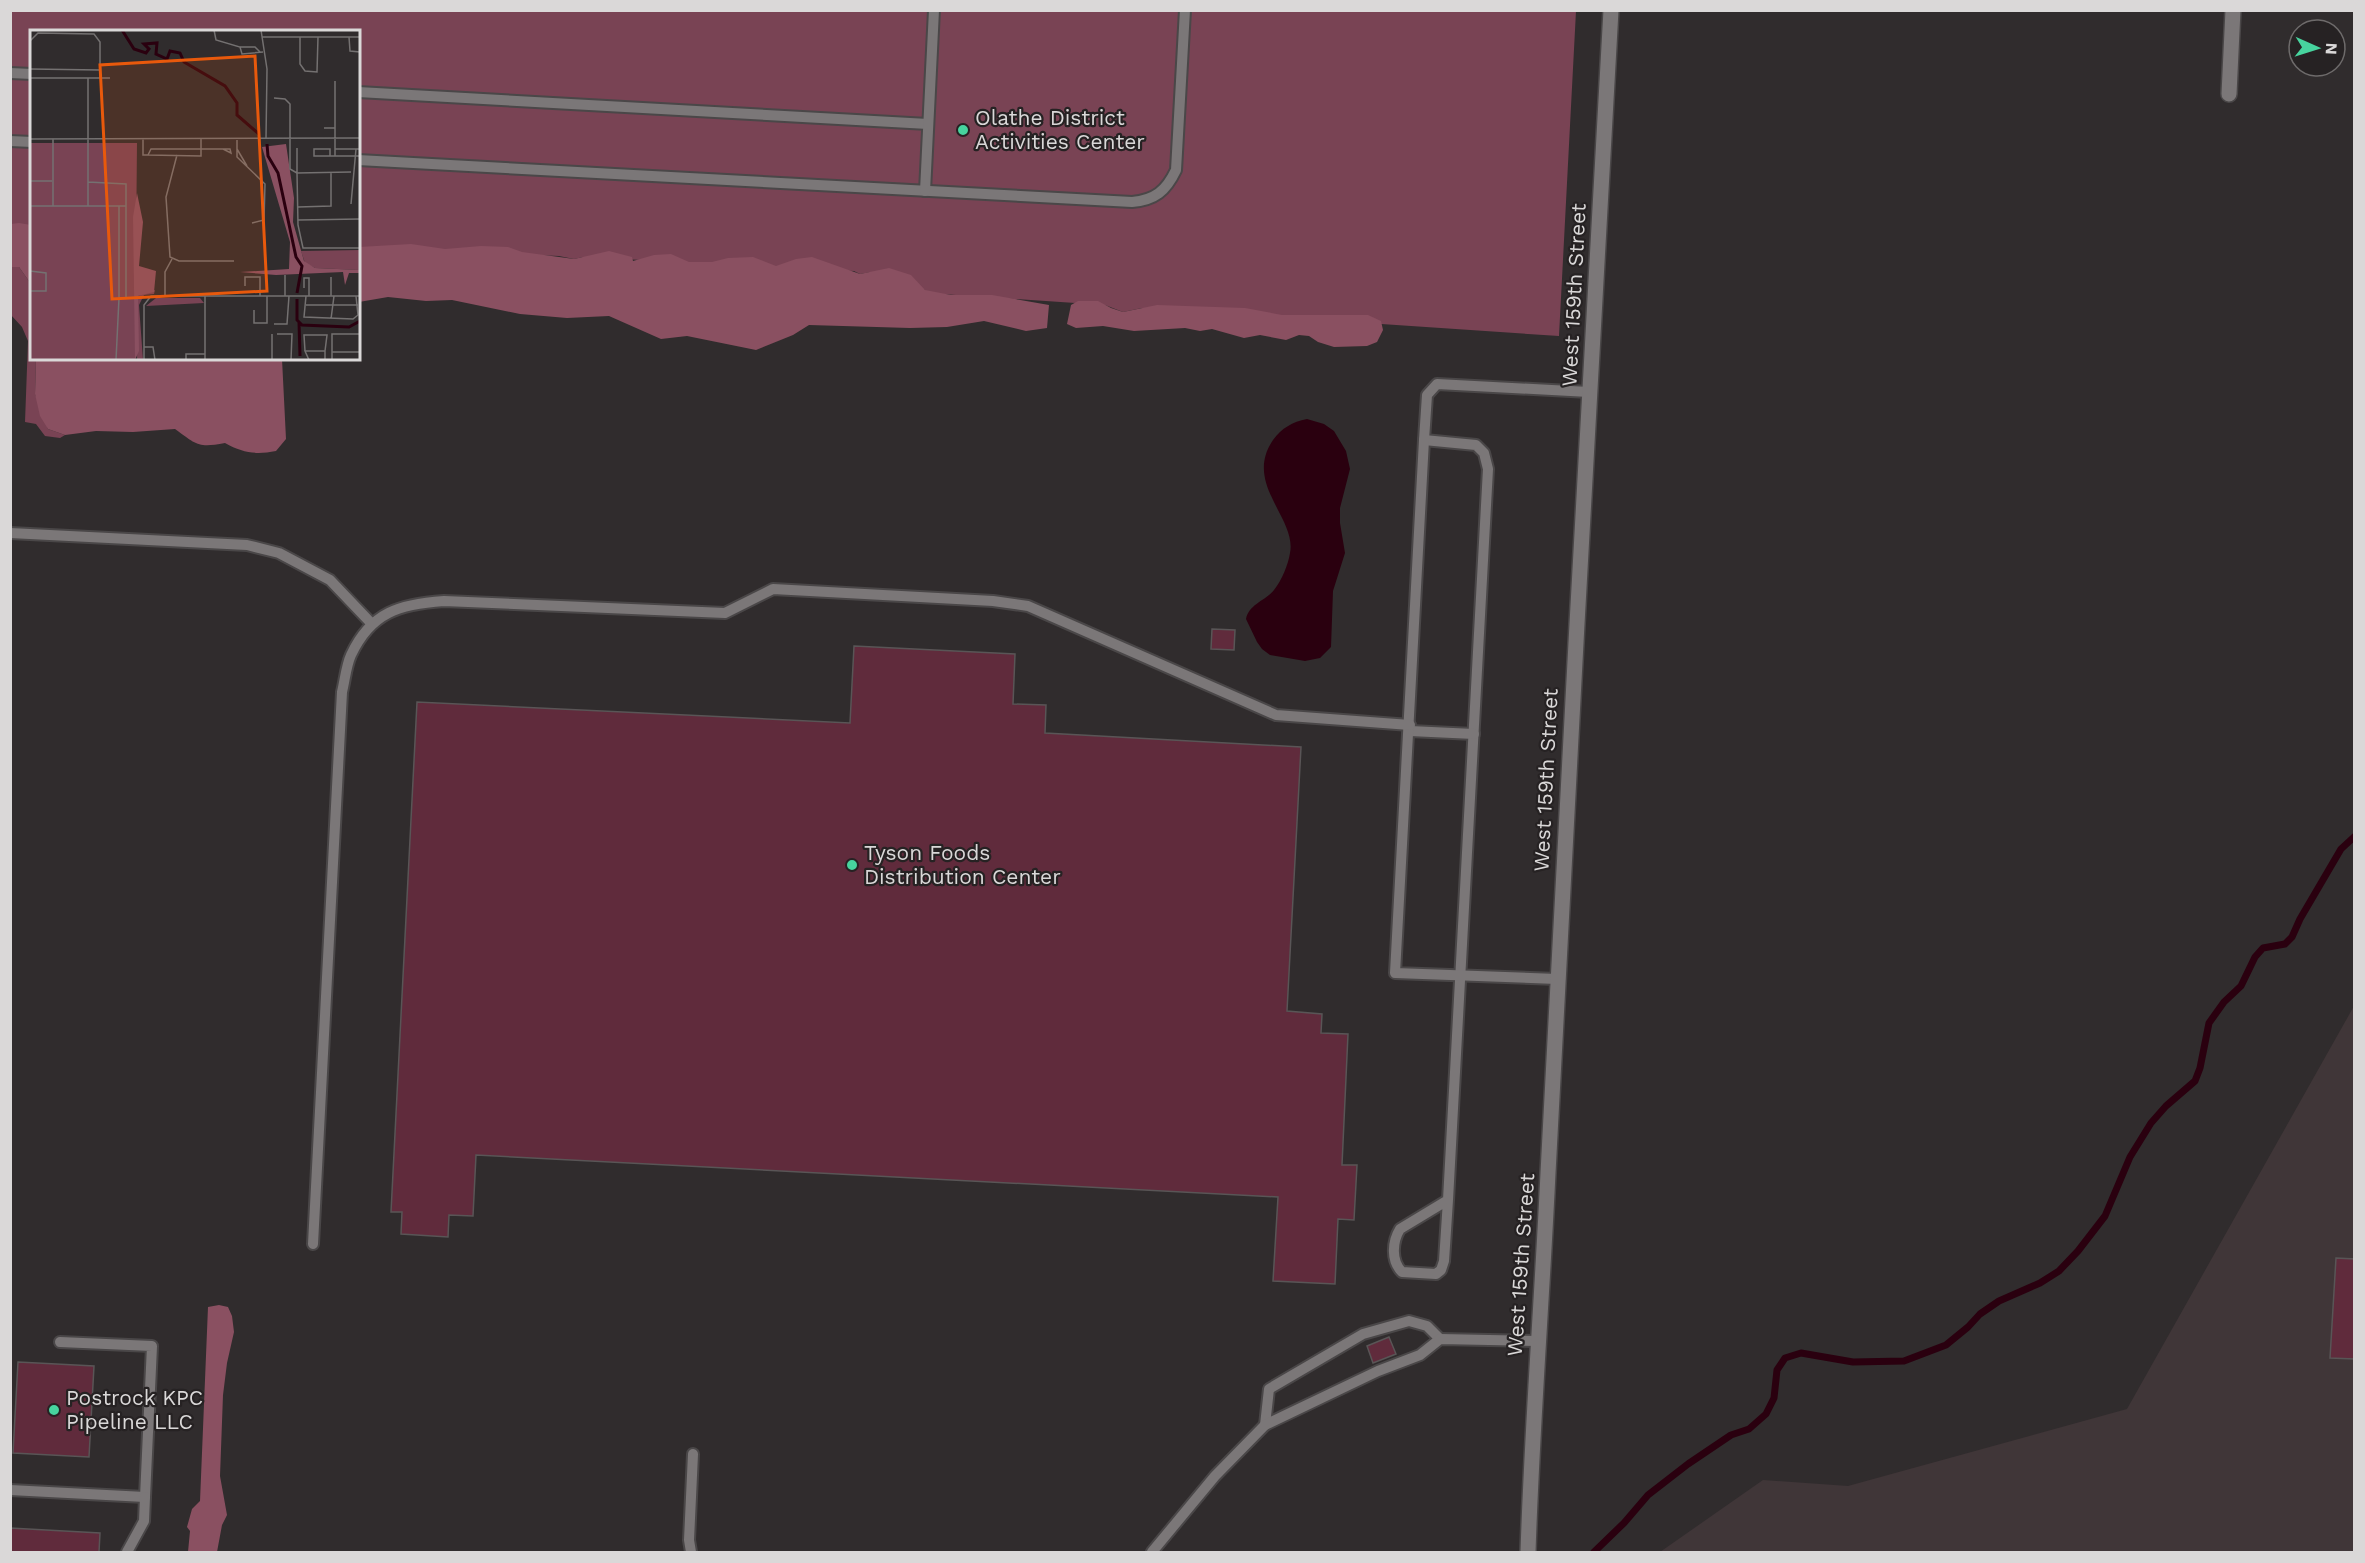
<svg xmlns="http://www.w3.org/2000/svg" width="2365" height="1563" viewBox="0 0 2365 1563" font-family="'Work Sans',sans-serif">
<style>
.built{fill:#403638}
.green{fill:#794354}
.forest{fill:#8a5061}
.water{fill:#2a000f}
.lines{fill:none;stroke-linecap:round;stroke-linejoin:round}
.stream{stroke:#2a000f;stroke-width:7}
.building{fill:#602b3c;stroke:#595556;stroke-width:1.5}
.service-casing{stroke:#4a4748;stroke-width:14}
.minor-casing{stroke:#4a4748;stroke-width:18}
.tertiary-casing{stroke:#4a4748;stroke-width:18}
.service{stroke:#7b7778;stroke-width:10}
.minor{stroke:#7b7778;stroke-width:15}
.tertiary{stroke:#7b7778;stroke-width:15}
.poi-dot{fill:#47d49e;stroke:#262223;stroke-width:2}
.labels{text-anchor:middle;stroke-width:4.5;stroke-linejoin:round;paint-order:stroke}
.poi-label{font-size:21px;fill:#dad8d8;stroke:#262223;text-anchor:start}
.street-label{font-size:21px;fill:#dad8d8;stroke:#262223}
.inset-river{fill:none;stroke:#2a000f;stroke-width:3}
.inset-road{fill:none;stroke:#747171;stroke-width:1.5}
.view{fill:#e8590c;fill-opacity:0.15;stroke:#e8590c;stroke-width:3}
.inset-edge{fill:none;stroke:#dad8d8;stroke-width:3}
</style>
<rect width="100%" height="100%" fill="#302c2d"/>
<path class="built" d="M2354 1006V1552H1660L1763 1480 1848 1486 2127 1409Z"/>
<g class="green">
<path d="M10 11H1576L1559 336 1142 308 1123 312 1105 305 926 293 925 290 871 272 860 274 854 271 583 257 574 259 559 256 359 247 358 32H32L31 229 11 228Z"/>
<path d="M10 267H19L31 284 32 358 36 359 35 394 48 429 65 435 60 438 45 436 36 424 25 422 28 341 22 327 11 315Z"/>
</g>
<g class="forest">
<path d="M19 223 31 225V284L19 267H11V224Z"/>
<path d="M411 244 445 249 481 246 508 247 522 252 574 259 609 251 632 257 633 261 654 255 671 254 689 262H712L728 258 753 257 776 266 796 259 812 257 860 274 889 268 911 275 925 290 951 295H992L1049 305 1047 328 1026 331 984 321 947 327 910 328 809 325 793 335 756 350 687 336 661 339 609 316 567 318 520 314 452 300 426 301 388 297 359 302V247Z"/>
<path d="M1078 301H1098L1111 308 1123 312 1157 305 1245 308 1282 315H1368L1381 321 1383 330 1377 342 1367 346 1334 347 1318 342 1309 336 1299 335 1286 340 1260 335 1244 338 1212 329 1200 331 1185 328 1134 331 1103 326 1076 328 1067 324 1071 305Z"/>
<path d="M36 359H282L286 439 276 451C256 455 243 453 225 443 198 448 197 445 175 429L133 432 96 431 65 435 48 429 40 416 35 394Z"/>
<path d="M219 1305 228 1307 232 1316 234 1332 227 1363 223 1395 220 1476 227 1515 222 1525 217 1552H188L190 1531 187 1527 192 1509 200 1501 208 1307Z"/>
</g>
<path class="water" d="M1307 419 1324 424 1334 431 1346 451 1350 469 1340 508V523L1345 553 1333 591 1331 647 1320 658 1305 661 1270 655 1262 649 1257 642 1246 619C1249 604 1265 601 1274 590 1282 580 1288 565 1290 553 1297 518 1243 484 1273 440 1282 428 1292 422 1307 419Z"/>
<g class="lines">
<path class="stream" d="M1594 1552 1624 1523 1648 1495 1688 1464 1731 1435 1749 1429 1766 1414 1774 1398 1777 1370 1785 1358 1801 1353 1853 1362 1904 1361 1946 1345 1968 1327 1980 1314 1999 1301 2040 1283 2059 1271 2078 1251 2105 1216 2130 1157 2151 1123 2166 1106 2195 1081 2200 1068 2209 1023 2224 1002 2241 986 2255 957 2263 948 2285 944 2292 937 2300 919 2341 849 2354 837"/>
</g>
<g class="building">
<path d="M1212 629 1235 630 1234 650 1211 649Z"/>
<path d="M854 646 1015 654 1013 704 1046 705 1045 733 1301 747 1287 1011 1322 1014 1321 1033 1348 1034 1342 1165H1357L1354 1220 1338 1219 1335 1284 1273 1281 1278 1197 476 1155 473 1216 449 1215 448 1237 401 1234 402 1212H391L417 702 850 723Z"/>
<path d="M2336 1258 2355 1259V1359L2330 1358Z"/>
<path d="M1389 1337 1396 1354 1373 1363 1367 1346Z"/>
<path d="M18 1362 94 1366 89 1457 13 1453Z"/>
<path d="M10 1528 100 1533 99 1552H10Z"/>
</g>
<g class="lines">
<g class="service-casing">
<g id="service">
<path d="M10 73 32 74"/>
<path d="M358 92 928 124"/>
<path d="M10 141 32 142"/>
<path d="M358 160 1132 202C1155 200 1166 191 1176 170L1185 10"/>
<path d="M925 191 934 10"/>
<path d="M1424 440 1476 445 1484 453 1488 469 1448 1200 1400 1229C1392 1242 1391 1261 1402 1272L1436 1274 1441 1270 1444 1261 1448 1200"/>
<path d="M10 533 247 545 279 553 330 580 371 623"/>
<path d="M1410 731 1474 734"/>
<path d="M1557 979 1395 973 1424 440 1427 395 1437 384 1589 392"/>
<path d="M313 1244 342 692C345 680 346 666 351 655 371 612 400 604 444 601L725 613 773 589 993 601 1028 606 1276 715 1410 725"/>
<path d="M1265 1425 1269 1389 1363 1334 1409 1321 1427 1326 1440 1339"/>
<path d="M10 1490 145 1497 152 1346 60 1342"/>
<path d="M127 1552 144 1521 145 1497"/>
<path d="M691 1552 689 1540 693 1454"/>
<path d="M1152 1552 1215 1476 1265 1425 1378 1371 1420 1355 1440 1339 1537 1341"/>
</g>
</g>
<g class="minor-casing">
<path id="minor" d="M2229 94 2233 10"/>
</g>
<g class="tertiary-casing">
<path id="tertiary" d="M1528 1552C1532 1426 1542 1300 1548 1173 1568 785 1589 398 1611 10"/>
</g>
<use href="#service" class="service"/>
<use href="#minor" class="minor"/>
<use href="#tertiary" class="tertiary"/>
</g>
<g class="poi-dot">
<circle cx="963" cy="130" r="6"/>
<circle cx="852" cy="865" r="6"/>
<circle cx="54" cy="1410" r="6"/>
</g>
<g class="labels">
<g class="poi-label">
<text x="975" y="125">Olathe District<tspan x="975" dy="24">Activities Center</tspan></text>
<text x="864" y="860">Tyson Foods<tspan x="864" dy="24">Distribution Center</tspan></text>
<text x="66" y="1405">Postrock KPC<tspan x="66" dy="24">Pipeline LLC</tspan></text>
</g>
<g class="street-label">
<text transform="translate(1574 295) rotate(-87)" y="7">West 159th Street</text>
<text transform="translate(1546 780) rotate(-87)" y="7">West 159th Street</text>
<text transform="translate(1521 1265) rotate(-86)" y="7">West 159th Street</text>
</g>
</g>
<g transform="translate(30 30)">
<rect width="330" height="330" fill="#302c2d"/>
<path d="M0 113H107L105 330H0ZM330 220 329 240 285 238 275 233 271 221ZM125 260 124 264 114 265 109 275 113 330H107L108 266ZM126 268H170L174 273 116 276Z" fill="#794354"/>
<path d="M256 114 264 168 263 192 274 231 285 238 330 240V243H319L315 255 313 242 246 245 210 242 259 239 260 212 232 117ZM107 163 113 192 109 236 126 241 124 262 108 266 109 321 105 330 103 187Z" fill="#8a5061"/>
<path class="inset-river" d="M92 0 104 19 116 23 119 19 114 14 127 13 126 24 137 29 140 21 150 23 154 32 195 56 207 73V85L229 104M237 114 238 126 248 143 266 227 272 236 267 263M267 269V290L272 295 319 297 330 291M269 292 270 326"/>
<path class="inset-road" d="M184 0 186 10 210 17 212 24 233 22M231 0 237 39 236 109M232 7H330M270 7V34L275 41 287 42 288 7M319 7 320 21 330 22M0 11 8 3 64 4 70 12V48M210 17H225L230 22M0 39 70 40M0 48H80M305 51V98M244 68 255 69 260 74V139L267 143 268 195 273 218H330M294 98H305V126H330M0 109 330 108M23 109V176H96M113 109V125H118L171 126V109M58 110V152M207 110V127L235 154 234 190 222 193M267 118V143L321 142M207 119 217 136M305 119H330M118 125 121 119H193L201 123 200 119H193M147 125 136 167 140 227 149 231H204M300 126V119H284V126H305M0 151H22M23 151V109M58 152 96 154V268H89V176M321 174 326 119M0 176H23M58 176V48M268 177 301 176V143M268 190 330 189M0 241 16 243V261H0M255 245V266M301 247V266M215 256V247H230V266M274 258V248H279V266M135 266V242L142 229M175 266V330M276 266 274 287 323 289 328 285 326 266M276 275H328M224 280V293H237V266M301 289 304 266M244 294H257L259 266M242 304V330M247 304H262L261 330M114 317V275L121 266H330M275 321 274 305H297L295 321M302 322H330M86 330 89 268M114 330V317H123L125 330M156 330V324H175M279 330 275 321H295V330M302 330V304H330"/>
<path class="view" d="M225 26 237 261 82 269 70 35Z"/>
<rect width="330" height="330" class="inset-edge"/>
</g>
<rect width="2365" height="1563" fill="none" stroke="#dad8d8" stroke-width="24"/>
<g transform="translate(2317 48) rotate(93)"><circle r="28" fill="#262223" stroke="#6e6b6b" stroke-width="1.5"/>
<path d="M0-4.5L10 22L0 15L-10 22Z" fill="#47d49e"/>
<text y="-9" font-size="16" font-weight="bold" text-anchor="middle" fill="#dad8d8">N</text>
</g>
</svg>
